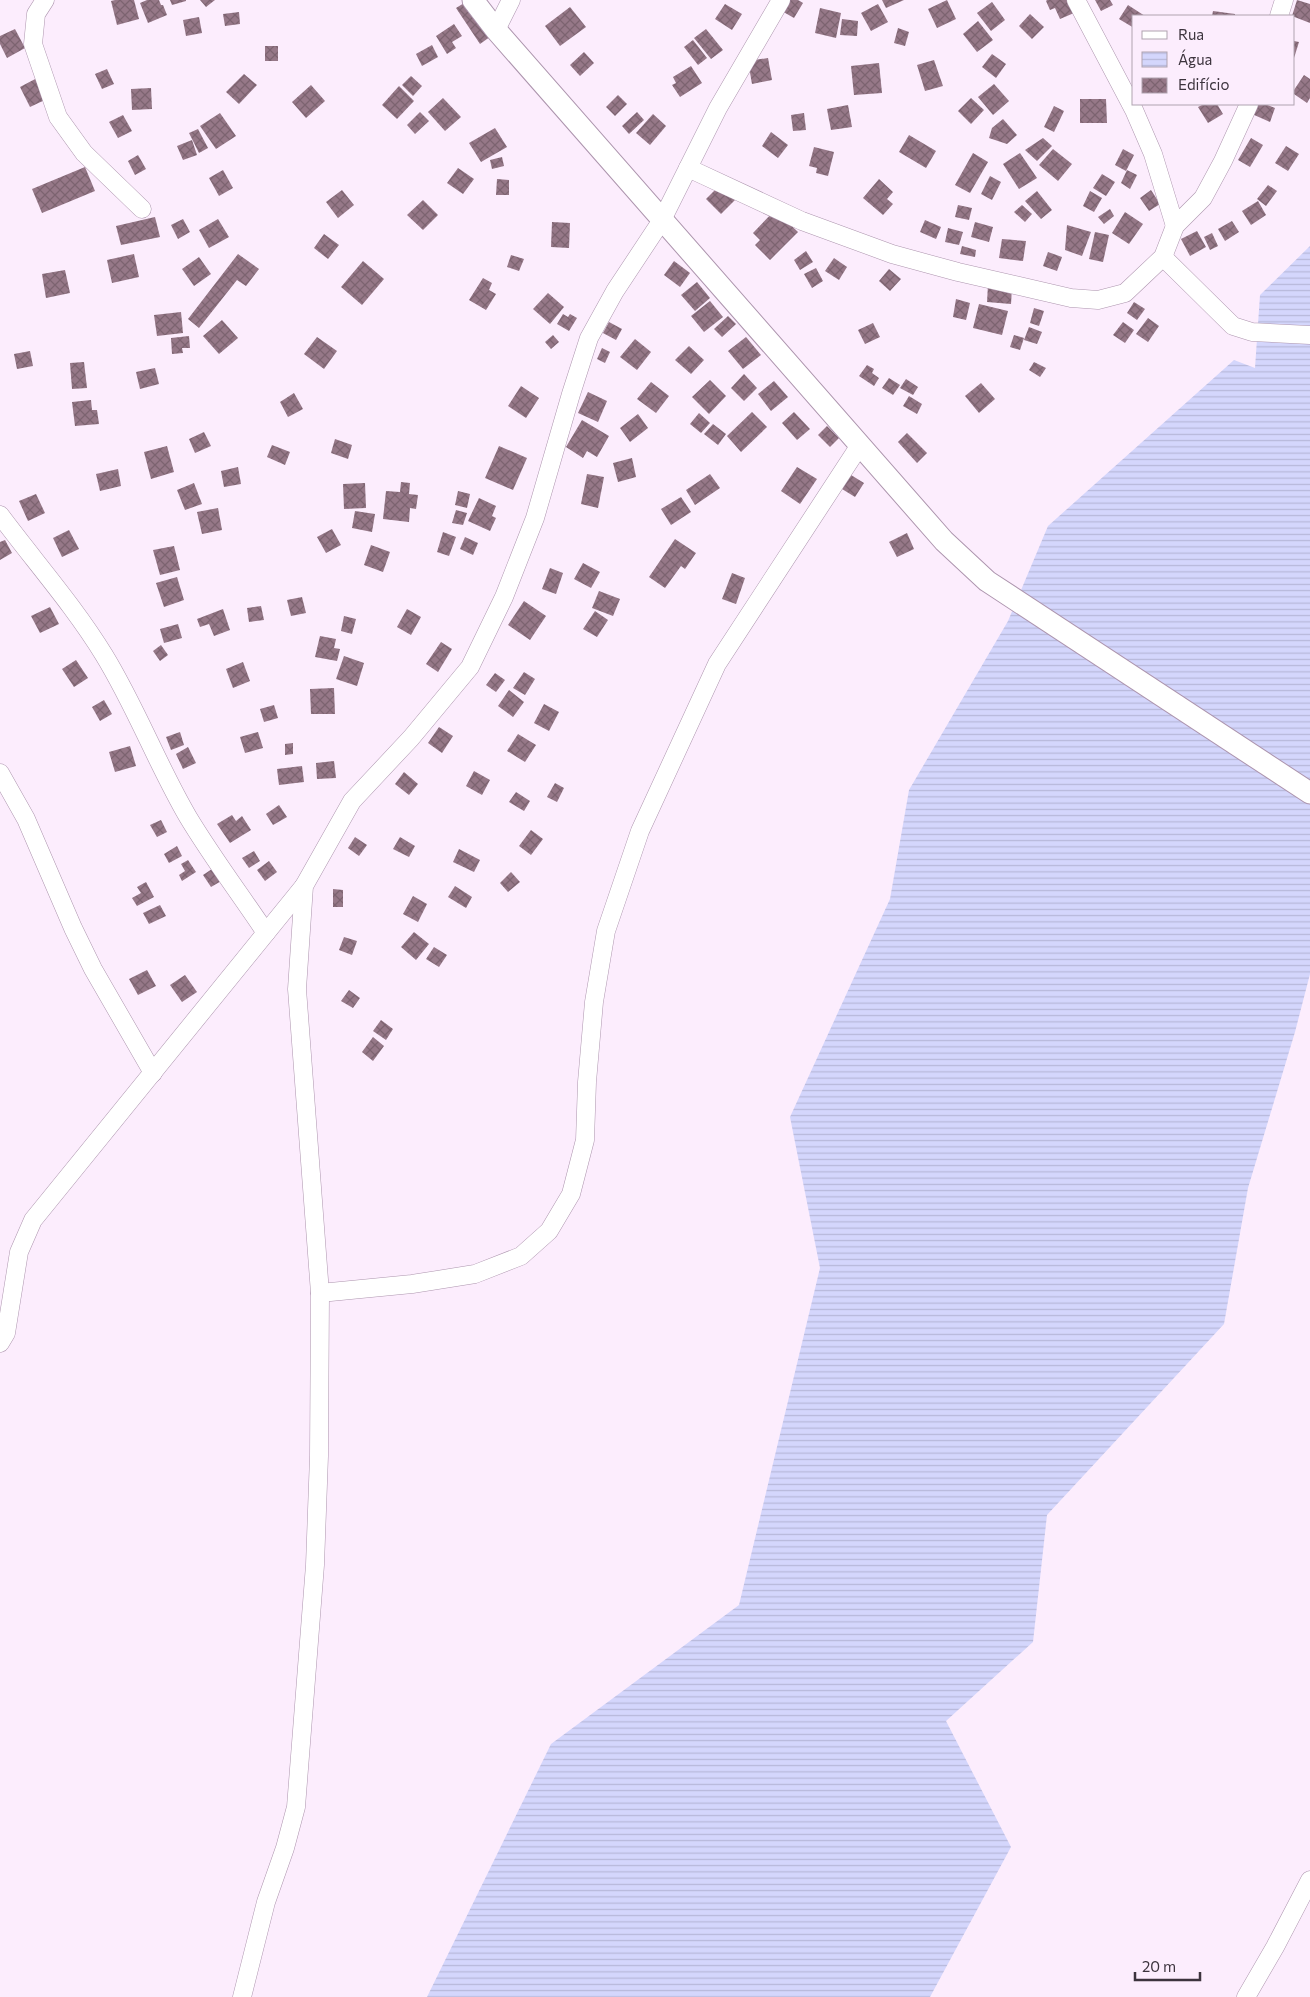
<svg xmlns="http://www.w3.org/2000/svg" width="1310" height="1997" viewBox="0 0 1310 1997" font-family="Commissioner,sans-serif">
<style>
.water{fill:url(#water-rules)}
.building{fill:url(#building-cross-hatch)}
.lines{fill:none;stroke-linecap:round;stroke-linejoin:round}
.minor-casing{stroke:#ad95ae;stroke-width:19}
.tertiary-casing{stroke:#ad95ae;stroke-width:23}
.minor{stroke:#fff;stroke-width:18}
.tertiary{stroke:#fff;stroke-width:21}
</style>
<defs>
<pattern id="water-rules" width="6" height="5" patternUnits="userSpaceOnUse" patternTransform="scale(1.25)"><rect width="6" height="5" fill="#d4d6fc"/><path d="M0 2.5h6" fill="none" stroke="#b7b8d9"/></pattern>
<pattern id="building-cross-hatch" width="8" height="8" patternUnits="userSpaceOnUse" patternTransform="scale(1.25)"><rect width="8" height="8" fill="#967888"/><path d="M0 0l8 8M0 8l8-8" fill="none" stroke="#7c6370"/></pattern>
</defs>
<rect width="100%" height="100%" fill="#fcedfd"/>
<path class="water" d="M1310 246V974L1295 1032 1248 1188 1224 1324 1047 1515 1033 1642 946 1721 1011 1847 930 1997H427L551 1744 739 1605 820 1268 790 1117 890 899 909 790 1008 621 1048 526 1234 360 1255 368 1260 295Z"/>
<g class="building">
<path d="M115 0H134L139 19 117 25 111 1Z"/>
<path d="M147 0H159L161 5H163L167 15 148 23 140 3Z"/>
<path d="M170 0H186V1L172 5Z"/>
<path d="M200 0H215L206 7Z"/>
<path d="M469 0 494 34 480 44 456 8Z"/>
<path d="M786 0H798L803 3 794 18 780 10Z"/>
<path d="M882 0H904L886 8Z"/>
<path d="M947 0 956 19 937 28 928 9Z"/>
<path d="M1047 0H1068L1074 13 1060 19 1055 8 1050 10 1046 1Z"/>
<path d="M1095 0H1110L1113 5 1101 11Z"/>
<path d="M1297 0 1310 4V23L1292 16Z"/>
<path d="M992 2 1005 20 991 31 977 13Z"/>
<path d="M725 4 742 14 732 30 715 19Z"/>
<path d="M878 4 888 22 871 31 861 13Z"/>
<path d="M1128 5 1145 16H1134V28L1119 19Z"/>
<path d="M570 7 586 27 560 46 545 26Z"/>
<path d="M820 8 841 13 836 38 815 33Z"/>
<path d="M1213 11 1235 14V16H1212Z"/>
<path d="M239 12 240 24 225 26 223 14Z"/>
<path d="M1030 14 1044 27 1032 39 1019 26Z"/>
<path d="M199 17 202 33 186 36 183 20Z"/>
<path d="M842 19 858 21 857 36 840 35Z"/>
<path d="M978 21 993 40 977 52 963 34Z"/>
<path d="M454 24 462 36 452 42 456 48 447 54 436 36Z"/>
<path d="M898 28 909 32 905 46 894 43Z"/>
<path d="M15 29 25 48 7 58 0 44V36Z"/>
<path d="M706 29 723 50 711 59 694 38Z"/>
<path d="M693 40 707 58 698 65 684 47Z"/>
<path d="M1294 41 1299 42 1294 58Z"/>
<path d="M432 45 438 57 422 66 416 54Z"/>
<rect x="265" y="46" width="13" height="15"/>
<path d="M584 52 594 63 580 76 570 65Z"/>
<path d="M992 54 1006 64 996 78 982 67Z"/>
<path d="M768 58 772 80 752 84 748 61Z"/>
<path d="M934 60 943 86 925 91 917 65Z"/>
<path d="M879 63 882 93 854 95 851 66Z"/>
<path d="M691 66 702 83 680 97 672 85 676 83 673 77Z"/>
<path d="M107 69 114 84 102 89 95 74Z"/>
<path d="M244 74 257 85 239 104 226 92Z"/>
<path d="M1304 75 1310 79V98L1307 103 1294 94V90Z"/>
<path d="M411 76 422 86 413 96 402 85Z"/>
<path d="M39 77 49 98 30 107 20 87Z"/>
<path d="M994 84 1009 101 993 115 978 97Z"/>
<path d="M311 85 325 101 306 118 292 102Z"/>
<path d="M399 86 414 101 397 119 382 105Z"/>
<path d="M151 88 152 109 132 110 131 89Z"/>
<path d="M618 95 627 104 615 116 606 107Z"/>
<path d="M443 98 461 117 445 131 428 112Z"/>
<path d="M971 98 984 110 971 124 958 111Z"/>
<path d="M1080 99H1106L1107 123H1080Z"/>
<path d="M1204 104H1217L1223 114 1208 123 1198 107Z"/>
<path d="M1257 104H1265L1275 108 1270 122 1252 114Z"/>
<path d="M848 105 852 127 831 130 827 109Z"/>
<path d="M1054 106 1064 111 1054 132 1044 127Z"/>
<path d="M420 112 429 121 415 134 407 125Z"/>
<path d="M637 112 644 120 629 134 622 126Z"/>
<path d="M220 113 236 136 216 149 200 126Z"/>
<path d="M804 113 806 130 793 131 791 115Z"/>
<path d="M653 114 666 126 650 145 636 133Z"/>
<path d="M123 115 132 131 118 138 109 122Z"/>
<path d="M1003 119 1017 135 1007 144 989 138 992 128Z"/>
<path d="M495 128 507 147 481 162 469 143Z"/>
<path d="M198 129 208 148 199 153 189 133Z"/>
<path d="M771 132 788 145 778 158 762 146Z"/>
<path d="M909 135 936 151 926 168 899 152Z"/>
<path d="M1043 138 1052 146 1037 161 1025 150Z"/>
<path d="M1251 138 1263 145 1250 167 1238 160Z"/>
<path d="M192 140 197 155 183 160 177 146Z"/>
<path d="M1286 146 1299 154 1288 171 1275 163Z"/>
<path d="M814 147 834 152 828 176 816 173 817 168 809 166Z"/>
<path d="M1053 149 1072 164 1058 181 1039 165Z"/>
<path d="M1123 149 1134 155 1126 171 1115 165Z"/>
<path d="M973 153 988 162 970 193 955 185Z"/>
<path d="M1020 153 1037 178 1019 189 1003 164Z"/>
<path d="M138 155 146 169 135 175 128 161Z"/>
<path d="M502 157 504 166 492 169 490 160Z"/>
<path d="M85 167 95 191 42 213 32 189Z"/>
<path d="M458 168 474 179 463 194 447 183Z"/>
<path d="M223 170 233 188 219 196 209 178Z"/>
<path d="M1127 170 1137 175 1130 189 1121 183Z"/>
<path d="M1102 174 1115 182 1106 196 1093 188Z"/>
<path d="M990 176 1001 182 992 200 981 194Z"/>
<path d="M497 179 509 180V195H496Z"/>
<path d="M879 179 893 192 887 199 893 204 883 215 863 198Z"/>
<path d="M1268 185 1277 191 1266 206 1257 199Z"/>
<path d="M719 186 735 200 721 214 706 199Z"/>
<path d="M342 190 354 205 338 218 326 202Z"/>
<path d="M1151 190 1160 204 1149 211 1140 198Z"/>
<path d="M1037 191 1052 210 1041 219 1025 201Z"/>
<path d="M1090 191 1102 198 1094 212 1083 206Z"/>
<path d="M423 200 438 215 423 230 407 215Z"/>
<path d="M1258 201 1266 215 1251 225 1242 211Z"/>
<path d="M958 205 972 208 969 220 955 217Z"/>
<path d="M1022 205 1032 214 1025 222 1014 212Z"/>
<path d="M1110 209 1114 216 1104 224 1098 217Z"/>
<path d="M775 210 798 232 770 260 755 245 760 240 753 233Z"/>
<path d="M1125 212 1143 224 1129 244 1112 233Z"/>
<path d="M155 217 160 237 121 245 116 226Z"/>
<path d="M183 219 190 232 178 239 171 225Z"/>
<path d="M218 219 229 237 209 248 199 230Z"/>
<path d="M925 220 941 227 936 239 920 232Z"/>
<path d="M1232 221 1239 232 1225 241 1218 229Z"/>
<path d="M552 222 570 223 569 248 551 247Z"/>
<path d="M975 222 993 227 989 242 971 237Z"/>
<path d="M1067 225 1091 232 1082 256 1065 250Z"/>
<path d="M948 228 963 232 959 245 945 242Z"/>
<path d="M1197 231 1206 247 1190 256 1181 239Z"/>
<path d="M1095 232 1109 235 1103 262 1089 259Z"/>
<path d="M1212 233 1218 246 1210 250 1204 237Z"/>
<path d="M324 234 339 245 328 259 314 248Z"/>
<path d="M1002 239 1026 241 1023 261 999 258Z"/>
<path d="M962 246 976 250 975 257 960 254Z"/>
<path d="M806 251 813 262 800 270 794 260Z"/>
<path d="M1048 252 1062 257 1057 271 1043 266Z"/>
<path d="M134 254 139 277 112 283 107 260Z"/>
<path d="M238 254 259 269 246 286 237 280 199 328 188 319Z"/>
<path d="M511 255 524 259 519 271 507 267Z"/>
<path d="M199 257 211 274 194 286 182 269Z"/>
<path d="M834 258 847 267 839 280 825 271Z"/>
<path d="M363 261 384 279 362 305 341 287Z"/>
<path d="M674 261 690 273 680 287 664 275Z"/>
<path d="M816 268 823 281 812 288 804 274Z"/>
<path d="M889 269 901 279 890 291 879 281Z"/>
<path d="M65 270 70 293 46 298 42 274Z"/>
<path d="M483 278 492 283 489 290 496 294 486 310 469 300Z"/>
<path d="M697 282 710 298 695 311 681 295Z"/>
<path d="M988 285 1012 287 1011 304 987 302Z"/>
<path d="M548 293 564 307 550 324 533 309Z"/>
<path d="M956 299 970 303 966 320 953 317Z"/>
<path d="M710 301 723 317 704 332 691 316Z"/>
<path d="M1134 302 1145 309 1137 320 1127 313Z"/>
<path d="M979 304 1008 311 1002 335 973 328Z"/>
<path d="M1034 308 1044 311 1039 326 1030 323Z"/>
<path d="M181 312 183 333 157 336 154 315Z"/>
<path d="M563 314 568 317 570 314 577 318 569 331 557 324Z"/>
<path d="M728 316 736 324 722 337 714 329Z"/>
<path d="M1148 318 1159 326 1148 342 1136 334Z"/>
<path d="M222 320 238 338 219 354 203 336Z"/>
<path d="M609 322 622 329 616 340 603 333Z"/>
<path d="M1123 322 1134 330 1125 343 1113 335Z"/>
<path d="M873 323 880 337 865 344 858 330Z"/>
<path d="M1029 327 1042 332 1037 344 1024 340Z"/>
<path d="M553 335 559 342 551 349 545 342Z"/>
<path d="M1014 335 1024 338 1020 350 1010 347Z"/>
<path d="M189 336 190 348H182L183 353 172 354 171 338Z"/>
<path d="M317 337 337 351 324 369 304 354Z"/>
<path d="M746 337 761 355 743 369 728 351Z"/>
<path d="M635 339 651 352 637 370 620 357Z"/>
<path d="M689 346 704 360 691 374 675 360Z"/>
<path d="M602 348 610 352 605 363 597 359Z"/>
<path d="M30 351 33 366 17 369 14 354Z"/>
<path d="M84 362 87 388 72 389 70 363Z"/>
<path d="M1034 362 1046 368 1040 377 1029 370Z"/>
<path d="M867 365 874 369 872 373 879 378 874 386 859 376Z"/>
<path d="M155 368 159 384 140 389 136 372Z"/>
<path d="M744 374 757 388 744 401 731 388Z"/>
<path d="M889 378 900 385 893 395 882 388Z"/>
<path d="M906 379 918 387 913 395 900 388Z"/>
<path d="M710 380 726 396 709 414 692 397Z"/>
<path d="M774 381 788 397 771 411 758 394Z"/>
<path d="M651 382 669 396 656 413 637 399Z"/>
<path d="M981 383 995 399 979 413 965 396Z"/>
<path d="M521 386 539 398 526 418 508 406Z"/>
<path d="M588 392 607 401 598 422 578 413Z"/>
<path d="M294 393 303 409 288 417 280 402Z"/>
<path d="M909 396 922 404 917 414 903 406Z"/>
<path d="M91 400 92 410H97L99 424 75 426 72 402Z"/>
<path d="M752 412 767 427 741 452 727 436Z"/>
<path d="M794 412 810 429 797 440 782 423Z"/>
<path d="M699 413 710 423 701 433 690 424Z"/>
<path d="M638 414 648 428 630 442 620 428Z"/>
<path d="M582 420 609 436 597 457 587 451 583 458 566 447Z"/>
<path d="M713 424 726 434 718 445 704 434Z"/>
<path d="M827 426 839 438 830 447 818 435Z"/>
<path d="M204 432 211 446 195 453 189 439Z"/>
<path d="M907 433 927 453 917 463 898 442Z"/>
<path d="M335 439 352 445 348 459 331 453Z"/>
<path d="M272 445 290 452 285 465 267 457Z"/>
<path d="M167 446 174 472 151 479 144 452Z"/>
<path d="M499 446 527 458 513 490 485 478Z"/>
<path d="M632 458 636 477 618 482 613 463Z"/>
<path d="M238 467 241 484 224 487 221 471Z"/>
<path d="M797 467 817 479 800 504 781 491Z"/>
<path d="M118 469 121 486 100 491 96 474Z"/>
<path d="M587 474 604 477 598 508 581 504Z"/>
<path d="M710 474 720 488 695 505 686 490Z"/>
<path d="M851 475 864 483 855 497 842 489Z"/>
<path d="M401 482 410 483 409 494 418 495 416 509 410 508 409 522 383 519 386 491 400 492Z"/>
<path d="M194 483 202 504 185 510 177 490Z"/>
<path d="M365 483 366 508 344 509 343 484Z"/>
<path d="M458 491 470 494 467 508 455 505Z"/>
<path d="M36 494 45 513 28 521 19 501Z"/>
<path d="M681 497 691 512 671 525 661 509Z"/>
<path d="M479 498 496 506 492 516 496 518 490 531 468 521Z"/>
<path d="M218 508 222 530 202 534 197 512Z"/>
<path d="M456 510 467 513 463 525 452 523Z"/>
<path d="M355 511 375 514 372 532 352 528Z"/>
<path d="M332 529 341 545 326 553 317 537Z"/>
<path d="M69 530 79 549 62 557 53 538Z"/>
<path d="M443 532 456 537 449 556 437 552Z"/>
<path d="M907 533 914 549 897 557 889 542Z"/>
<path d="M465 537 478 543 473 555 460 549Z"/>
<path d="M675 539 696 553 685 569 681 566 665 588 649 577Z"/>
<path d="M5 540 12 553 0 560V542Z"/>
<path d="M371 545 390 552 383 572 364 565Z"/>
<path d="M174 546 180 570 160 575 153 550Z"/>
<path d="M583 563 600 572 591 588 574 579Z"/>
<path d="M550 568 563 573 556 594 542 589Z"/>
<path d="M732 573 745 578 736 604 722 599Z"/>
<path d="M177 577 184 600 164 607 156 583Z"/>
<path d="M599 591 620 599 613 616 592 608Z"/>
<path d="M302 597 306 613 291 616 287 600Z"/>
<path d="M524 601 546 616 530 640 508 625Z"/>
<path d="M261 606 264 620 249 622 247 608Z"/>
<path d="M50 607 59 624 40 633 31 616Z"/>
<path d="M223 609 230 630 214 636 209 624 200 627 197 619Z"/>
<path d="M407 609 421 617 411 635 397 627Z"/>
<path d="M595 611 608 620 597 637 583 629Z"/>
<path d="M344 616 356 619 352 634 341 631Z"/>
<path d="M178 624 182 638 164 643 160 629Z"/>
<path d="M320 636 336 639 334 648 340 649 337 661 315 657Z"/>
<path d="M441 642 452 649 438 672 426 664Z"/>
<path d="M161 645 168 655 160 661 153 651Z"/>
<path d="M344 656 364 663 357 686 336 679Z"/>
<path d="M76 660 88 678 74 687 62 669Z"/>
<path d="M243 662 250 681 233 688 226 669Z"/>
<path d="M524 672 535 679 525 695 513 688Z"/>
<path d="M495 673 505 680 496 692 486 685Z"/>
<path d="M334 688 335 714H311L310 689Z"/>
<path d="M509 690 524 702 513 717 498 706Z"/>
<path d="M104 700 112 714 100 721 92 707Z"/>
<path d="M544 704 559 712 549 731 534 723Z"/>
<path d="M274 705 278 718 264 722 260 709Z"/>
<path d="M439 727 453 736 442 753 428 743Z"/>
<path d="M180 732 184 745 171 750 166 737Z"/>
<path d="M258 732 263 748 245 753 240 737Z"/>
<path d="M518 734 536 745 525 762 507 751Z"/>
<path d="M293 743V754L285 755V744Z"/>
<path d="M130 746 136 766 115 772 109 752Z"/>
<path d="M188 747 196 763 183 769 176 754Z"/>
<path d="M334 761 336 778 317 779 316 763Z"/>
<path d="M302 766 304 782 279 785 277 769Z"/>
<path d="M474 771 490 780 482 795 466 786Z"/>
<path d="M404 772 418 784 409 795 395 784Z"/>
<path d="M555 783 564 788 557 802 547 797Z"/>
<path d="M516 792 530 801 524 811 509 802Z"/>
<path d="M279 805 287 817 273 825 266 814Z"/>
<path d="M232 815 236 821 242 816 251 830 230 843 217 824Z"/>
<path d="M161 820 167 832 157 837 150 825Z"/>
<path d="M531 830 543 839 531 855 519 846Z"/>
<path d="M355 837 367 845 359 856 348 848Z"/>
<path d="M400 837 415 846 409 857 393 849Z"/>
<path d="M177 846 182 856 169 863 164 854Z"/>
<path d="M459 849 480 860 474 872 453 862Z"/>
<path d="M254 851 260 861 249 868 242 858Z"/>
<path d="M188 860 196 872 182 881 179 875 185 871 181 864Z"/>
<path d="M269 861 277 872 265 881 257 870Z"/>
<path d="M215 867 223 880 211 887 203 875Z"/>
<path d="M511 872 520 882 508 892 500 883Z"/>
<path d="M146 882 154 897 137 906 132 898 141 893 137 887Z"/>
<path d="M455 886 472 897 466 908 448 897Z"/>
<path d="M333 889 343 890V907H333Z"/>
<path d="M413 896 427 904 418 922 403 914Z"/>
<path d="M160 905 166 916 149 924 143 913Z"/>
<path d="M414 932 429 944 416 960 401 947Z"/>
<path d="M344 937 357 941 352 955 339 950Z"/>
<path d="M434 947 447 955 439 967 426 959Z"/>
<path d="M147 970 156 986 138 995 129 979Z"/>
<path d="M185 975 197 992 182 1002 170 985Z"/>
<path d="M349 990 360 998 353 1008 341 1001Z"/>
<path d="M381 1020 393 1029 386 1040 373 1031Z"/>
<path d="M373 1037 384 1046 373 1061 362 1052Z"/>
</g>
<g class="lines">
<g class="minor-casing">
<g id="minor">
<path d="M45 0 36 14 33 44 58 117 84 153 142 209"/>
<path d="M1076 0 1134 110 1153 154 1175 226 1203 198 1223 161 1249 104"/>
<path d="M1279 16 1284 0"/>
<path d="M496 30 511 0"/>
<path d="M688 168 802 221 892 254 958 272 1071 298 1098 300 1125 293 1163 257 1175 226"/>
<path d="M1163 257 1233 326 1252 332 1310 335"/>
<path d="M0 515C35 562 74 606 104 655 136 707 157 764 188 817 212 857 240 894 266 933"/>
<path d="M0 773 26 819 73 928 93 969 153 1073"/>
<path d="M320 1293 412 1284 475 1274 521 1256 549 1231 571 1194 585 1140 587 1082 594 1002 606 931 640 831 717 664 860 445"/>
<path d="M0 1343 6 1333 19 1252 33 1220 304 886"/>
<path d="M242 1997 266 1902 285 1848 296 1807 315 1565 319 1456 320 1293 297 989 304 886 352 801 411 738 470 667 504 597 535 518 571 394 589 338 615 291 662 220 718 108 781 0"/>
<path d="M1246 1997 1275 1947 1310 1880"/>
</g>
</g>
<g class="tertiary-casing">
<path id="tertiary" d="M473 0 496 30 944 541 987 581 1310 793"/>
</g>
<use href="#minor" class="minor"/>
<use href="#tertiary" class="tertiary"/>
</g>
<rect x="1132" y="15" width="162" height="90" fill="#fcedfd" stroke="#afa3b0"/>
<rect x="1142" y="31" width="25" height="8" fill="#ffffff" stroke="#afa3b0"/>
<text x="1178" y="40" font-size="15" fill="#3c333d">Rua</text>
<rect x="1142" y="52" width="25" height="15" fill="url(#water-rules)" stroke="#afa3b0"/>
<text x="1178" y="65" font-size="15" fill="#3c333d">Água</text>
<rect x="1142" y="78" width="25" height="15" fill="url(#building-cross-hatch)" stroke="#afa3b0"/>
<text x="1178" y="90" font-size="15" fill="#3c333d">Edifício</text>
<path d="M1135 1972v8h65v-8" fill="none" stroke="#3c333d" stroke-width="2.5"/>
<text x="1142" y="1972" font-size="15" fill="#3c333d" stroke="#fcedfd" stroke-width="4" paint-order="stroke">20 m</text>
</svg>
